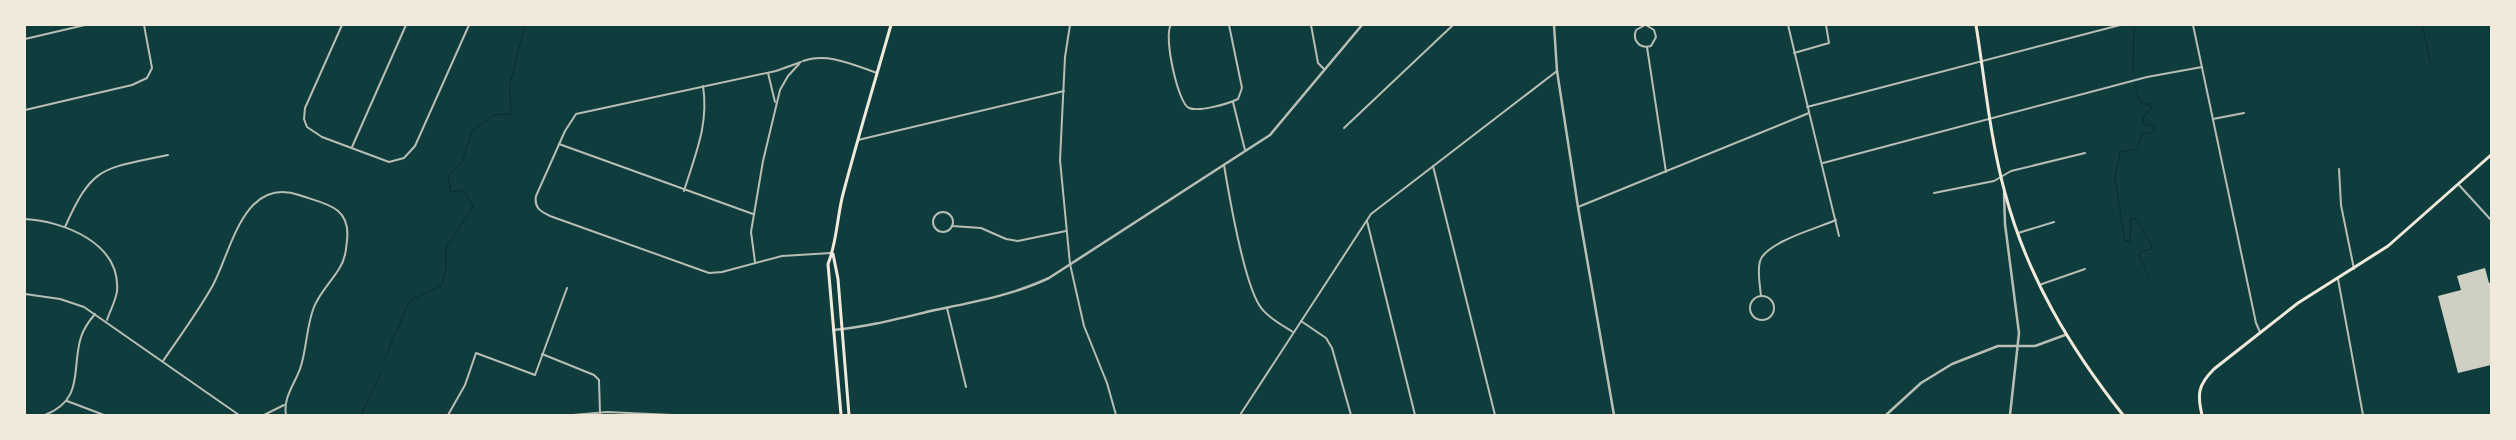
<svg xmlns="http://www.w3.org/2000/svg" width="2516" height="440" viewBox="0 0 2516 440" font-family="'Golos Text',sans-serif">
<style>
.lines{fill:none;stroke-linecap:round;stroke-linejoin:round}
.stream{stroke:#0a2a2b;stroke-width:1}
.building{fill:#cfcfc3}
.minor{stroke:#b8beb3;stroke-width:2}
.tertiary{stroke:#b8beb3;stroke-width:2.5}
.secondary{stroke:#f1e9da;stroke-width:3}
</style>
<rect width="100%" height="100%" fill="#0f3d3e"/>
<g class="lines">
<g class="stream">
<path d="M2422 25 2431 64"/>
<path d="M2133 74 2134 28"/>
<path d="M2135 86 2141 104H2150L2151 108 2143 118 2144 124 2156 126 2152 132 2142 134 2137 149 2120 152C2120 162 2115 170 2115 179L2125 241H2130L2131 219 2135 218C2142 226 2144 236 2151 243L2152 249 2141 251 2139 255 2149 277"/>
<path d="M385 358 410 300 441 286 446 271V248L473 207 464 190 451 192 448 177 462 161 472 131 494 115 511 114 510 84 525 25"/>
<path d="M361 415 382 371"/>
</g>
</g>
<path class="building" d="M2485 268 2489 283 2491 282V365L2458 373 2438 296 2461 290 2457 276Z"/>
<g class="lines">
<g class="minor">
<path d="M342 25 305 108 304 119 307 127 322 137 389 162 404 158 415 146 469 25"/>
<path d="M1070 25 1065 57 1060 160 1070 264 1084 326 1107 383 1116 415"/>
<path d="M1171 25C1163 35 1178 104 1189 108 1199 112 1228 104 1238 99L1242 88 1229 25"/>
<path d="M1311 25 1318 63 1324 69"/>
<path d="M1645 25 1636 30C1632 41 1640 49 1651 46L1656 37 1654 30 1646 25"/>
<path d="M1788 25 1839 236"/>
<path d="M2193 25 2256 323 2260 332"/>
<path d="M25 39 85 25"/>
<path d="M1647 47 1666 172"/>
<path d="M1794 53 1829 43 1826 25"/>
<path d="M803 61C827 52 854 65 877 73"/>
<path d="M801 62 776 71 576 114 565 131 536 196C534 208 540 211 550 216L709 273 722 272 782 256 831 253"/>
<path d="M768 73 775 102"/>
<path d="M1233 102 1245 150"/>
<path d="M1807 107 2120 25"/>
<path d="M25 110 132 85 147 78 152 68 144 25"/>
<path d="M2213 119 2244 113"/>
<path d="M1344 128 1453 25"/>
<path d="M858 140 1064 91"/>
<path d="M559 144 753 214"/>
<path d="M352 147 406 25"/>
<path d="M1823 163 2147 77 2202 67"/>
<path d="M1224 165C1229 195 1245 289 1262 309 1270 319 1282 325 1293 332"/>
<path d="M1433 166 1495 415"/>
<path d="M2339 169 2341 205 2354 269"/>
<path d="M2459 185 2491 220"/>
<path d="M684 191C695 155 709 125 703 86"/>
<path d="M1934 193 1994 181 2011 171 2085 153"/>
<path d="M1578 207 1809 113"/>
<circle cx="943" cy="222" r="10"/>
<path d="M25 219C63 221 121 243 117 291 116 300 110 311 107 320"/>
<path d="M1367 221 1415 415"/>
<path d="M952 226 981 228 1006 239 1018 241 1066 231"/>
<path d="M65 227C93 164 103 169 168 155"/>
<path d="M2018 233 2054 222"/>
<path d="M755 262 751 232 763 161 780 90 788 76 799 64"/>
<path d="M2338 279 2363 415"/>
<path d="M2039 285 2085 269"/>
<path d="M25 294 60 299 84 307 239 415"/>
<path d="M1761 296C1760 285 1757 272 1760 261 1766 242 1818 228 1836 220"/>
<circle cx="1762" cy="308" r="12"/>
<path d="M947 308 966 387"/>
<path d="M1301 321 1326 338 1332 348 1351 415"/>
<path d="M542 354 594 375 599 380 600 413"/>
<path d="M163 361C180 336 198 312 213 285 231 252 243 176 299 195 325 204 351 206 347 240 346 251 345 260 339 269 331 282 320 292 314 307 306 327 307 349 300 369 294 385 283 398 286 415"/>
<path d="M67 401 104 415"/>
<path d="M45 415C85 399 71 369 81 337 84 328 89 321 95 314"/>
<path d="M264 415 284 405"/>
<path d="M448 415 465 385 476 353 535 375 567 288"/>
<path d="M573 415 607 412 672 415"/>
<path d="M1240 415 1371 214 1557 71"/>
</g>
<g class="tertiary">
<path d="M1554 25 1557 71 1578 207 1614 415"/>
<path d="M2004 193 2005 224 2019 333 2010 415"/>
<path d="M833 330C868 327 901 318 935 310 974 302 1013 295 1049 278L1270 135 1362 25"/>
<path d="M1886 415 1921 383 1952 364 1998 346H2035L2065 335"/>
</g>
<g class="secondary">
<path d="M1976 25C1985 81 1990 138 2005 193 2027 276 2070 348 2123 415"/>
<path d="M833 254 838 279 849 415"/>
<path d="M841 415 828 264C837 242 837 217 843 194 858 137 875 81 891 25"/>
<path d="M2202 415C2197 394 2198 385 2214 369L2298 303 2388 246 2491 155"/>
</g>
</g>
<rect width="2516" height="440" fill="none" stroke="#f1e9da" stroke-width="52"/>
</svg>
